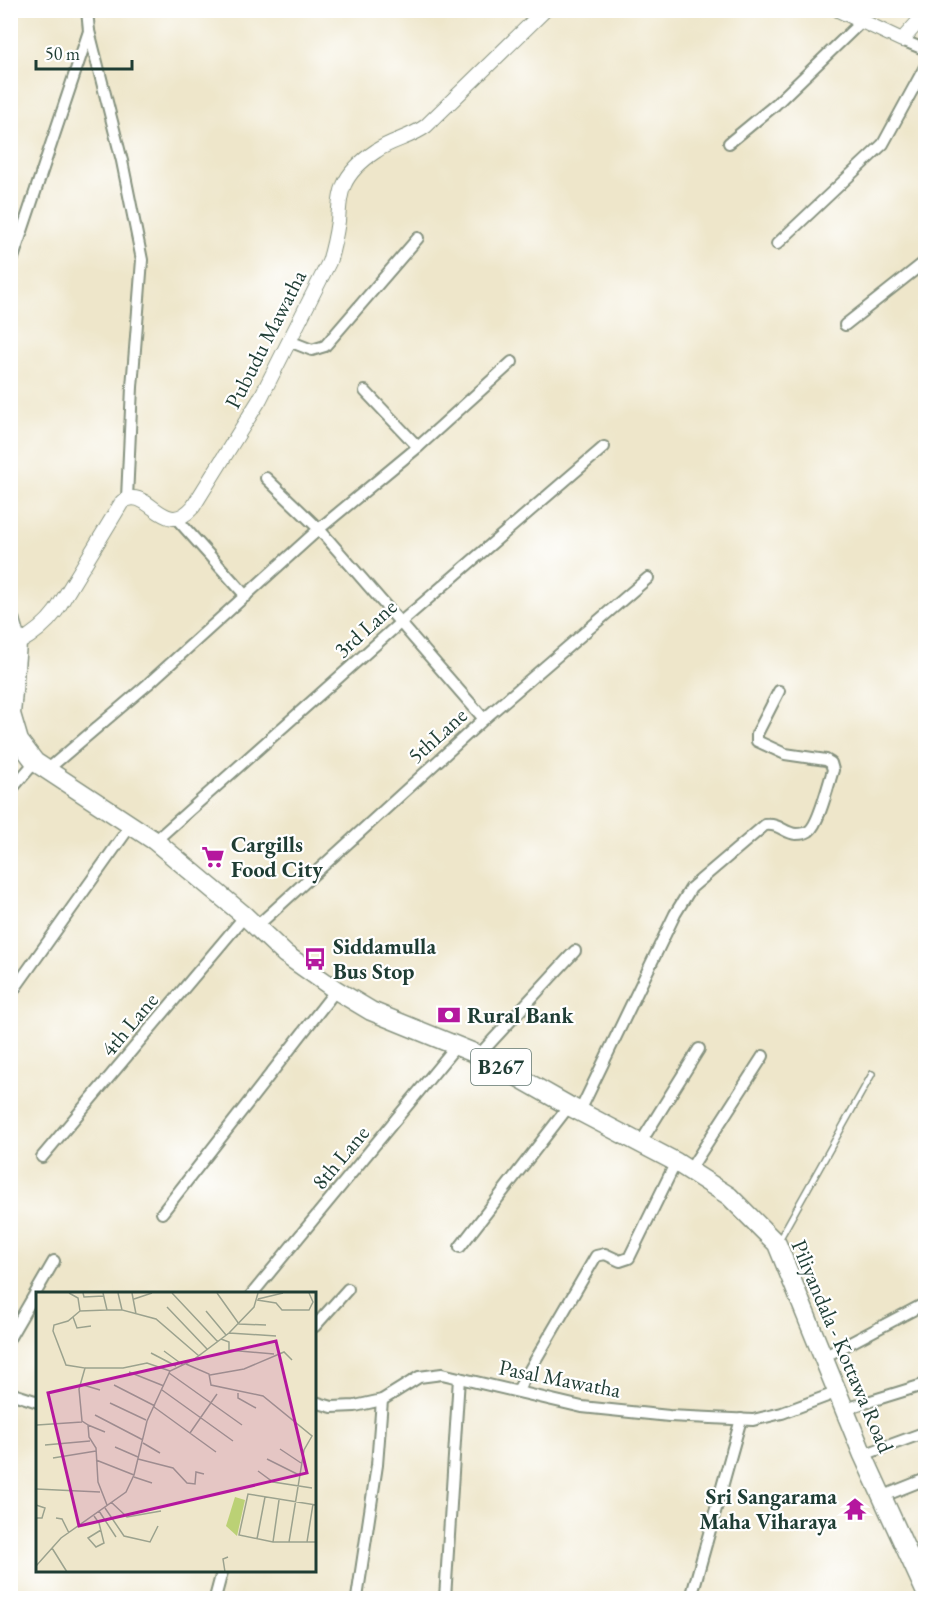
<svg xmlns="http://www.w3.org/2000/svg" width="936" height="1609" viewBox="0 0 936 1609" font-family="'EB Garamond',serif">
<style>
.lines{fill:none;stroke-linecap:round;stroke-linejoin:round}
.service-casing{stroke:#86927f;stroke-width:8}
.minor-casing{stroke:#86927f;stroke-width:14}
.tertiary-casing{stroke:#86927f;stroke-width:16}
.primary-casing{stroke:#86927f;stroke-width:21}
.service{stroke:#fff;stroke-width:5}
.minor{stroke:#fff;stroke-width:10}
.tertiary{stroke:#fff;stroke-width:14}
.primary{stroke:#fff;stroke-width:18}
.labels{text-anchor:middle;stroke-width:4.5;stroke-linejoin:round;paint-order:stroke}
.shield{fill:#fff;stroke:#627771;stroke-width:1.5}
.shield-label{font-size:21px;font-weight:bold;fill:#1f3d34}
.street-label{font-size:22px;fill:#1f3d34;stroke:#fff}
.poi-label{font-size:22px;font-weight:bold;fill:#1f3d34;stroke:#fff;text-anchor:start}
.inset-road{fill:none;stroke:#9ba28e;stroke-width:1.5}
.view{fill:#b5179e;fill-opacity:0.15;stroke:#b5179e;stroke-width:3}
.inset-edge{fill:none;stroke:#1f3d34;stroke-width:3}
</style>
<rect width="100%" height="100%" fill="#fff"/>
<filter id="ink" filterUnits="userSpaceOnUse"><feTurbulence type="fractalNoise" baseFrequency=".0167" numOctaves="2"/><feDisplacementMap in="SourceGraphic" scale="12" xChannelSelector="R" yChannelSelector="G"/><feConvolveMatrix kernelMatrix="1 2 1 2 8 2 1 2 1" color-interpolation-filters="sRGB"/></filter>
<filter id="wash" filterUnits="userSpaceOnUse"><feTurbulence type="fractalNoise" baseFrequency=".008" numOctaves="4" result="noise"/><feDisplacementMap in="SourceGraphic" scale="24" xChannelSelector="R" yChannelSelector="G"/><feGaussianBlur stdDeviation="1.35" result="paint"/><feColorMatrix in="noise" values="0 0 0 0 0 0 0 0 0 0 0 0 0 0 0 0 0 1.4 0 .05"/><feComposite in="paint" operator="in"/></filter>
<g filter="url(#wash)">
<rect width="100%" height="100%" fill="#eee6ca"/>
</g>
<g filter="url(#ink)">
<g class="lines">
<g class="service-casing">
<path id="service" d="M779 1240 872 1074"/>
</g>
<g class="minor-casing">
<g id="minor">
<path d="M87 10 89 31 122 161 142 260 132 387 127 498"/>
<path d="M902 40 926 50"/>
<path d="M729 143 775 105 861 22"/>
<path d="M777 244 883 144 926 65"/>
<path d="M10 267 89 31"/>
<path d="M845 325 926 261"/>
<path d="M289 341 312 350 325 346 418 238"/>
<path d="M365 391 418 447"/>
<path d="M266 478 319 529 484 719"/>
<path d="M176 518 246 596"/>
<path d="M47 770 148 684 319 529 418 447 512 362"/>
<path d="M10 791 35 762"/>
<path d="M155 841 401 622 604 447"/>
<path d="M257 926 484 719 648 578"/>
<path d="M10 995 131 825"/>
<path d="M479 1055 575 951"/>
<path d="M580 1111 675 914 691 888 765 825C779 823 784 833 796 834 800 834 806 833 809 831 819 824 829 782 833 770L831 763 826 760 785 754 757 741V734L779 691"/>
<path d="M641 1142 699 1049"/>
<path d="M42 1157 245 916"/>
<path d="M689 1171 763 1056"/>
<path d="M162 1213 336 990"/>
<path d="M460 1247 569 1106"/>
<path d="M252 1294 457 1045"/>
<path d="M315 1326 348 1289"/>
<path d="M10 1337 54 1261"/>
<path d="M822 1358 926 1303"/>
<path d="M518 1390 596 1256 605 1254 620 1261 629 1258 676 1162"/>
<path d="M10 1393 38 1402"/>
<path d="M315 1402 332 1407 355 1406 382 1400 419 1377 442 1374 582 1407 669 1416 753 1420 782 1413 838 1392"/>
<path d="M845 1409 926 1384"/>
<path d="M863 1455 926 1432"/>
<path d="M881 1497 926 1479"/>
<path d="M215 1598 222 1572"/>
<path d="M357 1598 377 1465 382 1400"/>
<path d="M445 1598 459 1378"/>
<path d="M691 1598 741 1419"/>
</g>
</g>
<g class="tertiary-casing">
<g id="tertiary">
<path d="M838 10 902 40 926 13"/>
<path d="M17 644C33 635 45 626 56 611L122 502C148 483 163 541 193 507L260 399 329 262C333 249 336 235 338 221 339 209 339 196 344 185 350 171 364 159 376 151 391 140 410 138 426 126L545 10"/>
</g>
</g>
<g class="primary-casing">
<path id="primary" d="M10 620 17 644 11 714 19 741 35 762 155 841 245 916 285 954 336 990 371 1011 479 1055 569 1106 676 1162 729 1196 777 1244 863 1455 926 1593"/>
</g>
<use href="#service" class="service"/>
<use href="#minor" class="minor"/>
<use href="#tertiary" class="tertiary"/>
<use href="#primary" class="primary"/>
</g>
</g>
<defs>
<g id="supermarket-bare" transform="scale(1.8)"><path d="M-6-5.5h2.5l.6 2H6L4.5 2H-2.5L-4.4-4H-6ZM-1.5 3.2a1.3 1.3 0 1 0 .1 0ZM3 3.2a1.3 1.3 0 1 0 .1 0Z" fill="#b5179e" stroke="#fff" stroke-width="2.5" paint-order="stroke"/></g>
<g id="bus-bare" transform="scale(1.8)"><path d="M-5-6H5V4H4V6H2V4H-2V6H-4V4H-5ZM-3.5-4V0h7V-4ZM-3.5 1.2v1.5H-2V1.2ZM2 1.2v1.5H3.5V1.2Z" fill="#b5179e" stroke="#fff" stroke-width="2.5" paint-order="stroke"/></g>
<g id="bank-bare" transform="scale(1.8)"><path d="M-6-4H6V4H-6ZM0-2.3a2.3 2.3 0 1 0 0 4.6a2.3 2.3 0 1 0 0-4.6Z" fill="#b5179e" stroke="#fff" stroke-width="2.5" paint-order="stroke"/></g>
<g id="temple-bare" transform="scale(1.8)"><path d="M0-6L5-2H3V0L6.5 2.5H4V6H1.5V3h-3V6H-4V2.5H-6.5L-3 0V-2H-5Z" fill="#b5179e" stroke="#fff" stroke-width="2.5" paint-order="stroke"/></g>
</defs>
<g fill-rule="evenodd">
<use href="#supermarket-bare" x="213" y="857"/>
<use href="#bus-bare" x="315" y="959"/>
<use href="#bank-bare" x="449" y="1015"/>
<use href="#temple-bare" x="855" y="1509"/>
</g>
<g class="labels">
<rect class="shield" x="471" y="1049" width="60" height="36" rx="4.5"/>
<g class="shield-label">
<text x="501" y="1074">B267</text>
</g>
<g class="street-label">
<text transform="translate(265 339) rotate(-63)" y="8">Pubudu Mawatha</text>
<text transform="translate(365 628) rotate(-42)" y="8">3rd Lane</text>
<text transform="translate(437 735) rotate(-42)" y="8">5thLane</text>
<text transform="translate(129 1024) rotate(-50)" y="8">4th Lane</text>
<text transform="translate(340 1157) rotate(-50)" y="8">8th Lane</text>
<text transform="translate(843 1346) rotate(67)" y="8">Piliyandala - Kottawa Road</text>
<text transform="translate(560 1378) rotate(11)" y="8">Pasal Mawatha</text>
</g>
<g class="poi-label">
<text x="231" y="852">Cargills<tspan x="231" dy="25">Food City</tspan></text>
<text x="333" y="954">Siddamulla<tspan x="333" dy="25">Bus Stop</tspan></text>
<text x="467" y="1023">Rural Bank</text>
<text x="837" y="1504" text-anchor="end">Sri Sangarama<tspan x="837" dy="25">Maha Viharaya</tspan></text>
</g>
</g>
<g transform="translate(36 1292)">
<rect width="280" height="280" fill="#eee6ca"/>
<path d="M199 205 209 208 201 244 190 234Z" fill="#bbd175"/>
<path class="inset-road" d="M33 1 42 6 44 19 71 18M47 1 48 5 68 4M67 1 71 18H86M82 1 86 18 120 27 163 64M96 1 100 22M136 1 182 50M181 1 203 32 230 33M98 7 116 1M222 7 247 1M221 8 240 11 246 18H273L277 10 273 1M131 15 171 57M44 19 32 29 18 33 17 39 30 73 49 76 43 97 46 129 52 133 53 145 60 156 62 190 71 213M170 19 190 43M37 25 41 36 55 34M193 41 240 44M185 47 193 50V58L238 62M128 59 147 73M115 61 140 74M150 72 173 82 175 93 227 104 276 144 268 158 253 250M49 76H87L111 71 134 79M93 80 128 94M133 81 206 133M174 83 208 77 248 60 256 68M44 92 64 98M78 93 119 114M126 98 197 149M202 101V106L220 116M74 111 110 128M118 115 180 160M59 123 107 148M1 133 46 130M52 133 69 140M154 141 181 102M107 151 124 161M9 153 54 149M79 155 102 165M244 157 265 171M17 166 60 159M102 167 137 176 151 191 159 192 160 180 168 182M231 167 263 183M60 168 98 183M222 179 237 190 276 196M98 185 116 191M0 197 64 200M75 210 91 225 125 219M0 213 9 216 6 226H0M280 213 212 202 203 243 237 250H280M69 216 88 244 114 250 122 234M63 219 80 245M58 224 63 231 68 251 60 255 52 246 65 238M20 226 26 227 33 241M221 247 229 205M237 250 243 208M271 250 277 212M16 256 31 280M0 274 25 246 90 200 98 183 111 129 134 79 157 68 193 41 218 15 222 1M189 280 187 267 192 265"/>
<path class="view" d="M240 49 271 181 43 234 12 101Z"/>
<rect width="280" height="280" class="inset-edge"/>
</g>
<rect width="936" height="1609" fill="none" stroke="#fff" stroke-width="36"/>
<path d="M36 60v9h96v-9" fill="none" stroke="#1f3d34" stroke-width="3"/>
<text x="45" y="60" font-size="18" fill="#1f3d34" stroke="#ffffff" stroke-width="4.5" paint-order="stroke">50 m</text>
</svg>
